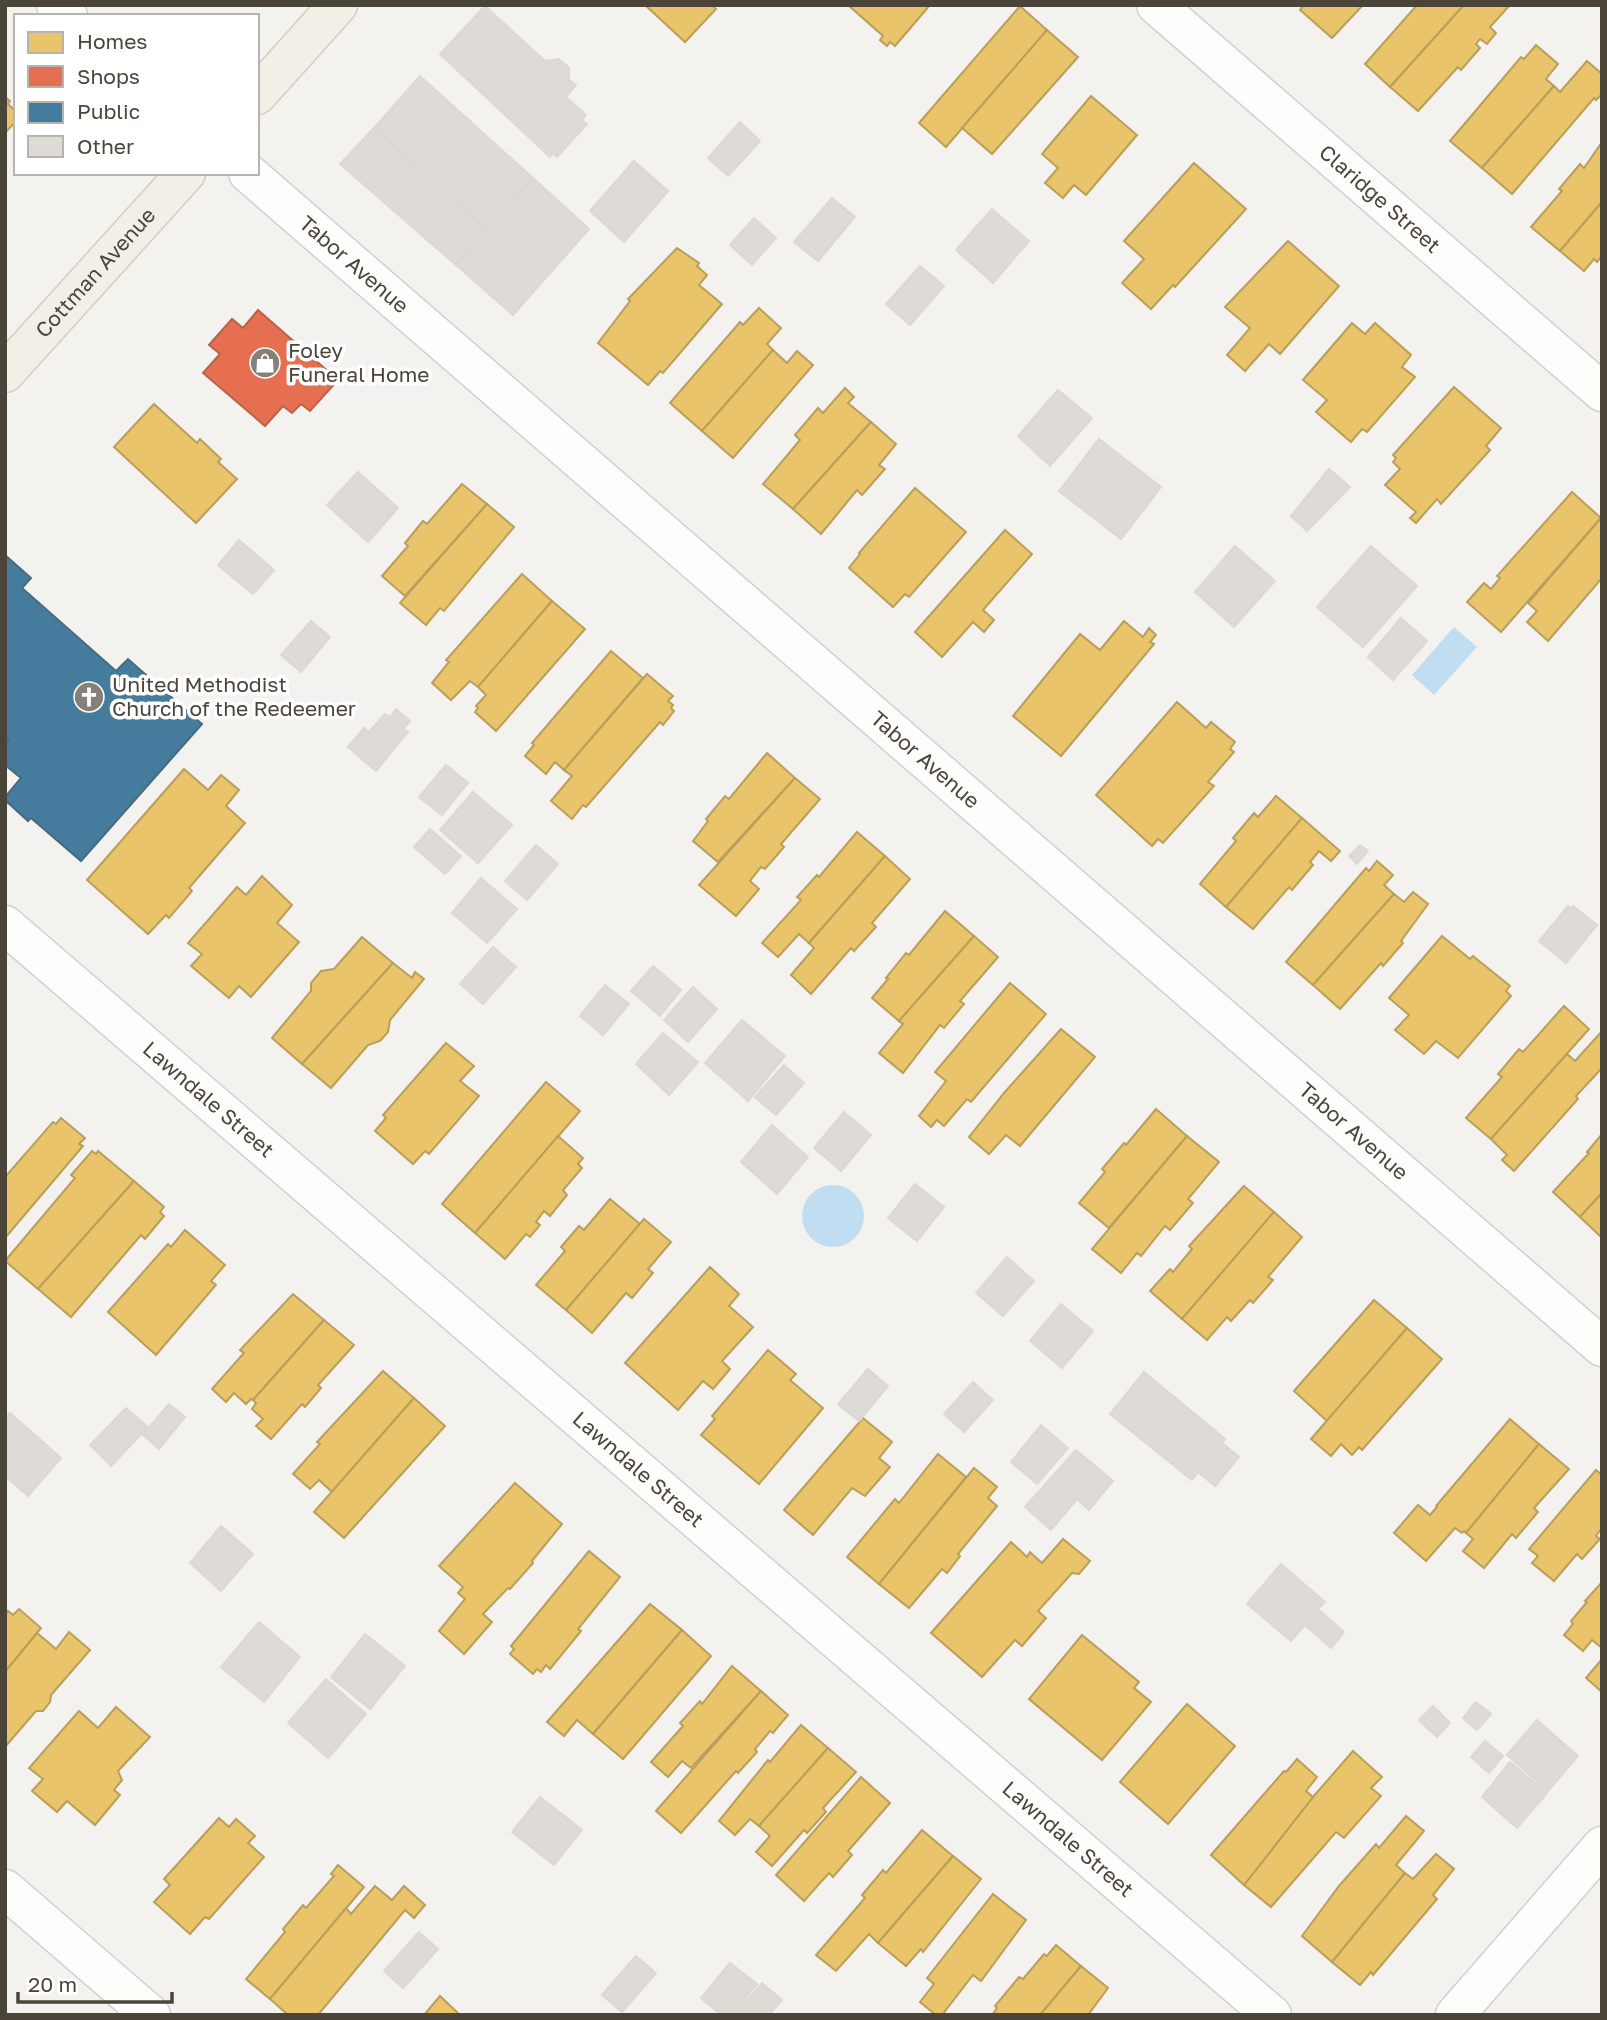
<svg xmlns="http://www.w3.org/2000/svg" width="1607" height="2020" viewBox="0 0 1607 2020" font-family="'Golos Text',sans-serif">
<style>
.water{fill:#c0ddf1}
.homes{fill:#e9c46a;stroke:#ba9e5b;stroke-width:2}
.shops{fill:#e76f51;stroke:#b8624a;stroke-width:2}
.public{fill:#457b9d;stroke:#476a7f;stroke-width:2}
.building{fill:#dedbd6;stroke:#dcd9d4;stroke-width:2}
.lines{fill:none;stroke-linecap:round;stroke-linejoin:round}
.minor-casing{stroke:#d2d0cb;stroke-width:41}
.primary-casing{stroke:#d6cebb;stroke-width:41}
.minor{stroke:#fdfdfc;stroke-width:38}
.primary{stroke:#f2efe6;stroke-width:38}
.labels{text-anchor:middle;stroke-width:7;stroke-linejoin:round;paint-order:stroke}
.street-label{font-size:21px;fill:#4b4439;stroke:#fff}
.poi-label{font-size:21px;fill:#4b4439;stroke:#fff;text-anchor:start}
</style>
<rect width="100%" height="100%" fill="#f4f2ee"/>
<g class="water">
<path d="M1454 627 1477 647 1434 695 1412 675Z"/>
<circle cx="833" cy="1216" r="31"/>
</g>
<g class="homes">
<path d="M645 5H712L716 9 685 42Z"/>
<path d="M848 5H930L895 46 890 42 887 46 880 40 883 36Z"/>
<path d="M1304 5H1363L1332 38 1300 10Z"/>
<path d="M1417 5H1464L1390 87 1365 64Z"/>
<path d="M1464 5H1510L1490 27 1496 33 1487 44 1480 39 1476 44 1480 48 1461 70 1458 67 1418 111 1390 87Z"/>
<path d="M1020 6 1047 30 946 147 919 123Z"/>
<path d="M1047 30 1078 57 992 154 962 128Z"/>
<path d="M1536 45 1558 64 1546 79 1554 86 1482 168 1450 141 1521 57 1524 59Z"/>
<path d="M1587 61 1602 74V94L1596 100 1594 98 1512 194 1482 168 1554 86 1560 92Z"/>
<path d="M1091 96 1137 135 1086 195 1074 185 1063 198 1045 183 1058 168 1042 154Z"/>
<path d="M5 97 10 101 8 104 16 112V121L5 133Z"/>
<path d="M1602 142V202L1560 251 1531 227 1562 191 1559 189 1580 164 1584 168Z"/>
<path d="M1194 163 1246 209 1175 287 1173 285 1151 309 1122 283 1144 259 1124 241Z"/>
<path d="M1602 202V256L1597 262 1594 259 1584 271 1560 251Z"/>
<path d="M1288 241 1339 286 1280 354 1269 344 1245 371 1227 355 1250 328 1225 307Z"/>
<path d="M677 248 699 263 697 266 707 275 699 285 722 304 663 373 660 371 648 385 598 343 630 301 628 299Z"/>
<path d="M759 308 781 328 767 344 773 350 702 431 670 403 740 322 743 325Z"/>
<path d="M1352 323 1365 334 1375 323 1411 355 1402 367 1415 377 1367 432 1362 429 1351 442 1316 412 1327 400 1303 380Z"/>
<path d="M773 350 787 363 797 351 813 365 733 458 702 431Z"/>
<path d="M1454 387 1501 428 1486 446 1490 450 1441 504 1437 499 1416 523 1410 518 1416 512 1385 485 1400 469 1393 462 1396 458 1393 455Z"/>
<path d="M845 388 854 397 848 403 871 422 793 509 763 484 800 440 795 435 818 408 823 413Z"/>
<path d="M154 404 197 443 200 439 221 459 218 462 237 479 196 523 114 447Z"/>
<path d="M871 422 896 444 879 465 885 469 862 495 857 490 821 534 793 509Z"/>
<path d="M462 484 487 504 405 596 382 576 408 546 405 543 423 521 427 524Z"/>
<path d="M915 488 966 532 909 597 905 594 893 607 849 568 860 554 859 553Z"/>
<path d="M1572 492 1601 518 1501 632 1467 602 1484 583 1491 589 1500 578 1497 576Z"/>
<path d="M487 504 514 527 444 611 440 608 426 625 400 603Z"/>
<path d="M1601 518 1602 578 1548 641 1527 622 1537 611 1528 603Z"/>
<path d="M1005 530 1032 554 983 610 994 620 984 632 973 622 942 657 915 632Z"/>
<path d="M522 574 552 601 478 687 470 681 451 700 432 683 449 662 446 660Z"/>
<path d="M552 601 585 629 496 731 475 712 478 708 476 706 486 695 478 687Z"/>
<path d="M1124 621 1143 637 1149 628 1156 635 1150 642 1154 644 1061 756 1013 716 1080 634 1100 650Z"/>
<path d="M611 651 643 678 564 770 555 762 546 774 525 756 534 745 532 743Z"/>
<path d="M647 674 673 696 668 701 673 705 671 708 674 711 663 725 660 722 586 807 583 805 572 819 551 801 572 776 564 770Z"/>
<path d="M1177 702 1206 728 1211 722 1235 742 1230 749 1234 752 1208 782 1214 786 1163 843 1158 839 1152 846 1096 795Z"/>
<path d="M767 753 795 778 718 862 693 841 708 821 706 819 725 796 729 799Z"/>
<path d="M184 769 208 790 221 775 239 790 226 806 245 823 189 888 192 891 169 918 166 915 148 934 87 880Z"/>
<path d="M795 778 820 799 781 844 784 847 765 869 761 867 750 881 759 889 736 916 699 885Z"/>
<path d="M1276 796 1302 818 1226 907 1200 884 1236 841 1233 838 1254 813 1258 817Z"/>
<path d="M1302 818 1340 851 1331 861 1319 851 1310 862 1313 865 1292 890 1289 887 1253 929 1226 907Z"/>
<path d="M857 832 885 856 809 943 799 934 778 957 762 943 801 900 797 897 817 875 819 877Z"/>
<path d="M885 856 910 879 872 923 876 927 854 951 851 948 811 994 791 975 814 948 809 943Z"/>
<path d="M1377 861 1393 875 1384 885 1394 894 1313 985 1286 962 1366 868 1369 871Z"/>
<path d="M262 876 292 905 277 923 299 942 251 997 239 986 229 998 191 966 202 954 188 943 237 887 246 895Z"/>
<path d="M1413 892 1428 904 1401 941 1403 943 1383 966 1381 963 1340 1009 1313 985 1394 894 1404 902Z"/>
<path d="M945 911 974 936 899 1021 872 998 888 979 886 978 906 953 909 955Z"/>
<path d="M974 936 998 957 960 1001 964 1004 944 1028 940 1025 903 1073 879 1053 903 1024 899 1021Z"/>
<path d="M1442 936 1470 959 1473 956 1510 986 1506 991 1511 996 1458 1058 1436 1041 1424 1054 1395 1030 1409 1015 1389 998Z"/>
<path d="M362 937 393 963 302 1064 272 1038 311 991V983L321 971 334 969Z"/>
<path d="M393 963 412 978 415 972 424 979 390 1020 388 1032 380 1041 368 1045 331 1088 302 1064Z"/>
<path d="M1010 983 1046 1014 971 1102 967 1099 944 1126 937 1120 931 1127 919 1116 946 1081 935 1072Z"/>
<path d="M1564 1006 1589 1029 1491 1139 1466 1118 1502 1077 1498 1074 1519 1049 1523 1052Z"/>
<path d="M1061 1029 1095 1057 1020 1146 1006 1135 989 1154 969 1137 1004 1093Z"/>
<path d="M1602 1031V1068L1576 1096 1578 1099 1514 1171 1502 1160 1507 1155 1491 1139 1567 1054 1575 1061Z"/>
<path d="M446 1043 474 1066 460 1081 479 1096 429 1154 425 1151 413 1164 375 1131 386 1118 383 1115Z"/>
<path d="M546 1082 580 1111 475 1233 442 1204Z"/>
<path d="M1156 1109 1187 1136 1109 1228 1079 1203 1105 1172 1102 1169 1124 1143 1126 1145Z"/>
<path d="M61 1118 85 1138 79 1144 83 1146 5 1238V1177L53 1122 56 1124Z"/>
<path d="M1602 1134V1193L1580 1217 1553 1192 1589 1153 1587 1152Z"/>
<path d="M558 1136 583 1158 578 1164 582 1168 563 1190 567 1195 550 1216 544 1211 536 1222 540 1225 530 1237 526 1234 505 1259 475 1233Z"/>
<path d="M1187 1136 1219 1162 1188 1199 1193 1203 1170 1230 1165 1226 1141 1256 1137 1253 1121 1273 1092 1249Z"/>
<path d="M92 1151 96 1154 98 1151 134 1181 38 1289 5 1261 75 1178 71 1175Z"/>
<path d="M134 1181 164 1207 160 1212 164 1216 145 1239 141 1235 71 1317 38 1289Z"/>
<path d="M1244 1186 1274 1212 1182 1319 1150 1291 1170 1269 1173 1272 1192 1249 1189 1246Z"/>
<path d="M1602 1193V1238L1580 1217Z"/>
<path d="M610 1199 640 1224 566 1310 536 1285 565 1251 561 1247 579 1226 584 1230Z"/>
<path d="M1274 1212 1302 1237 1268 1277 1273 1280 1253 1303 1250 1300 1231 1321 1227 1317 1207 1340 1182 1319Z"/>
<path d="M644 1219 671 1242 648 1269 653 1273 632 1298 626 1293 592 1333 566 1310Z"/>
<path d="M185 1230 225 1265 211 1281 216 1285 156 1355 108 1312 168 1244 171 1247Z"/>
<path d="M710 1267 739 1294 729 1306 753 1327 722 1361 730 1369 713 1389 703 1381 678 1410 625 1363Z"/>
<path d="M293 1294 324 1320 253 1400 251 1399 246 1404 234 1393 226 1402 212 1389 244 1353 240 1350Z"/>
<path d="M1374 1300 1407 1328 1327 1421 1294 1391Z"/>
<path d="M324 1320 354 1345 318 1385 321 1388 305 1407 302 1404 271 1439 256 1426 263 1419 252 1409 256 1403 253 1400Z"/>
<path d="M1407 1328 1442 1359 1362 1450 1359 1447 1352 1455 1341 1444 1331 1456 1311 1439Z"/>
<path d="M768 1350 796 1374 790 1380 823 1408 759 1484 701 1435 715 1419 712 1416Z"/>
<path d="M383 1371 414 1398 332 1492 319 1480 310 1489 293 1474 320 1444 317 1442Z"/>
<path d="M414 1398 445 1426 344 1538 314 1512Z"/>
<path d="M863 1418 892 1442 879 1458 890 1467 865 1496 852 1488 813 1535 784 1510Z"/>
<path d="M1510 1419 1539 1444 1466 1533 1464 1531 1462 1533 1455 1528 1426 1561 1394 1533 1418 1505 1430 1515 1437 1507 1436 1506Z"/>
<path d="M1539 1444 1569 1469 1534 1508 1538 1512 1516 1538 1512 1534 1484 1568 1463 1551 1473 1539 1466 1533Z"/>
<path d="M938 1454 966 1477 879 1584 847 1557 895 1499 899 1503Z"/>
<path d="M974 1468 997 1487 988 1498 997 1506 958 1554 960 1556 947 1573 942 1569 909 1608 879 1584Z"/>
<path d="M1596 1470 1602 1475V1528L1596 1536 1600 1539 1582 1559 1577 1554 1554 1581 1532 1563 1538 1556 1529 1549Z"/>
<path d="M515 1483 562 1524 532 1561 533 1563 510 1589 508 1588 483 1614 492 1622 464 1654 439 1631 465 1599 458 1593 463 1587 439 1566Z"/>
<path d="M1063 1539 1090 1561 1079 1574 1072 1573 1038 1611 1046 1618 1022 1646 1015 1640 982 1677 931 1633 1011 1542 1027 1557 1030 1552 1042 1563Z"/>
<path d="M589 1551 620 1577 578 1629 581 1631 550 1669 546 1665 541 1672 537 1669 533 1674 510 1654 514 1649 511 1646Z"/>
<path d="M1602 1582V1648L1592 1640 1583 1651 1564 1635 1573 1624 1571 1621 1587 1602 1585 1601Z"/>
<path d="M650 1604 682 1630 593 1734 577 1720 564 1736 547 1722Z"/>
<path d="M19 1609 41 1628 5 1672V1615L8 1611 13 1615Z"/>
<path d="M682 1630 711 1656 623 1759 593 1734Z"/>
<path d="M69 1632 90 1650 51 1695 50 1702 43 1711H36L5 1747V1672L37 1633 56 1649Z"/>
<path d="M1082 1635 1139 1682 1134 1688 1151 1702 1102 1760 1029 1699Z"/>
<path d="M1602 1659V1692L1586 1678Z"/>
<path d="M732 1666 761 1691 691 1768 682 1761 668 1777 651 1762 683 1726 680 1723 700 1701 702 1704Z"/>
<path d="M761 1691 788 1715 773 1733 770 1731 755 1749 757 1752 738 1773 736 1771 681 1833 656 1811Z"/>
<path d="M1187 1704 1235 1746 1168 1824 1120 1782Z"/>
<path d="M116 1707 150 1737 118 1771 122 1780 114 1790 120 1795 95 1825 67 1801 57 1812 32 1791 43 1779 29 1768 79 1711 98 1728Z"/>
<path d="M801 1725 828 1748 759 1826 750 1819 735 1835 719 1821 768 1760 770 1762Z"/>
<path d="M828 1748 856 1772 823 1808 826 1812 807 1833 804 1830 772 1866 756 1852 770 1836 759 1826Z"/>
<path d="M1353 1751 1382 1777 1371 1788 1381 1796 1344 1838 1336 1832 1271 1907 1244 1885 1313 1797Z"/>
<path d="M1297 1759 1317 1777 1306 1791 1313 1797 1244 1885 1211 1855 1284 1771 1286 1772Z"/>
<path d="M861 1777 890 1803 848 1851 852 1855 833 1877 829 1873 804 1901 776 1875Z"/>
<path d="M1406 1816 1424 1831 1396 1865 1405 1873 1332 1962 1302 1936 1339 1886 1376 1844 1379 1848Z"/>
<path d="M219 1818 229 1827 236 1819 255 1836 248 1843 264 1857 209 1919 205 1917 190 1934 154 1902 170 1885 164 1879Z"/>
<path d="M922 1830 953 1856 878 1943 869 1934 836 1971 816 1955 865 1898 862 1895 883 1870 886 1873Z"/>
<path d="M1436 1854 1454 1869 1433 1895 1437 1899 1373 1975 1371 1972 1360 1985 1332 1962 1405 1873 1413 1879Z"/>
<path d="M953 1856 981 1879 923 1952 921 1949 906 1966 878 1943Z"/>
<path d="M338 1865 364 1887 270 1999 246 1979 285 1932 283 1929 303 1905 306 1908 334 1876 331 1874Z"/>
<path d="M375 1886 392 1900 404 1886 425 1905 414 1918 405 1910 318 2015H288L270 1999 346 1908 351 1914Z"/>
<path d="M993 1894 1026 1920 981 1981 973 1975 942 2015H936L920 2002 934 1984 927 1978Z"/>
<path d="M1056 1945 1081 1966 1040 2015H992L997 2008 995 2006 1019 1977 1023 1979 1044 1954 1047 1956Z"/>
<path d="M1081 1966 1108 1988 1088 2015H1040Z"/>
<path d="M440 1996 460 2015H424Z"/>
</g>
<path class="shops" d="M258 310 338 380 310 411 301 404 292 413 283 406 265 426 203 373 220 354 209 345 232 319 243 328Z"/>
<path class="public" d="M5 555 31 578 22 588 116 671 128 659 202 724 81 861 31 818 28 821 5 800V797L21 778 5 765V745L9 741 5 738Z"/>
<g class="building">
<path d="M485 6 545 61 559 59 569 68V80L576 85 566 97 586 115 582 120 587 124 557 157 553 153 550 157 440 54Z"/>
<path d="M420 76 533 178 487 230 374 128Z"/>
<path d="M740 122 760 141 728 176 708 158Z"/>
<path d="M374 128 487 230 456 265 340 164Z"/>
<path d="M634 161 668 191 624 242 590 211Z"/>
<path d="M533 178 589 229 513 315 456 265Z"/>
<path d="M832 198 855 217 818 261 794 242Z"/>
<path d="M992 209 1029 241 993 283 956 250Z"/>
<path d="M754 218 776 238 752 265 730 245Z"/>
<path d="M920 266 944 286 910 325 886 304Z"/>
<path d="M1058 390 1092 418 1050 466 1018 436Z"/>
<path d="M1099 439 1161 487 1121 539 1059 491Z"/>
<path d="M1329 469 1350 487 1307 531 1291 516Z"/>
<path d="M358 472 398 508 368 542 327 505Z"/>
<path d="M239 540 274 570 253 594 218 565Z"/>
<path d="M1235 546 1275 581 1234 627 1195 592Z"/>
<path d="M1371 546 1417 586 1363 647 1317 607Z"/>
<path d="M1401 618 1427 641 1393 680 1368 657Z"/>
<path d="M311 621 330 637 301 672 281 655Z"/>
<path d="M396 709 410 721 403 729 408 732 376 771 348 747 364 728 369 732 385 714 390 717Z"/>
<path d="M446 765 468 783 442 815 419 797Z"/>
<path d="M473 792 512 825 478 863 440 830Z"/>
<path d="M430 829 461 856 445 874 414 847Z"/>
<path d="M536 845 558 864 527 900 505 881Z"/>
<path d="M1360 845 1368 851 1357 864 1349 856Z"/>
<path d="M481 878 517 909 487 943 452 913Z"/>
<path d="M1568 906 1571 908 1573 906 1597 925 1566 963 1539 941Z"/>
<path d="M493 947 516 967 483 1004 460 984Z"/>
<path d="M653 966 681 990 660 1016 631 991Z"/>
<path d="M605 985 629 1004 603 1035 580 1016Z"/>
<path d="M693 987 717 1009 688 1042 664 1020Z"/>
<path d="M742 1020 785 1056 748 1101 705 1063Z"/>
<path d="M663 1033 698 1062 669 1095 636 1064Z"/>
<path d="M784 1065 804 1083 776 1115 755 1097Z"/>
<path d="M844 1112 871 1135 841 1171 814 1148Z"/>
<path d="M772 1125 808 1157 777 1194 741 1162Z"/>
<path d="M915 1184 944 1207 917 1241 888 1218Z"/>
<path d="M1007 1257 1034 1281 1003 1316 976 1293Z"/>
<path d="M1061 1304 1093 1331 1062 1368 1030 1341Z"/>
<path d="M868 1369 888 1386 859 1421 838 1404Z"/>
<path d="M1144 1372 1225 1439 1222 1443 1239 1457 1215 1486 1198 1472 1192 1480 1110 1414Z"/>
<path d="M973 1382 993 1400 964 1432 944 1414Z"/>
<path d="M169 1404 185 1417 159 1449 143 1435Z"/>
<path d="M126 1408 148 1427 111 1466 90 1445Z"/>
<path d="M10 1413 61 1458 28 1496 5 1476V1419Z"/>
<path d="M1041 1425 1068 1448 1037 1484 1011 1462Z"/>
<path d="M1076 1450 1113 1481 1089 1510 1077 1499 1051 1530 1025 1507Z"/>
<path d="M221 1526 253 1554 221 1591 190 1563Z"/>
<path d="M1281 1564 1325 1602 1318 1609 1344 1632 1331 1648 1305 1625 1291 1641 1247 1604Z"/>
<path d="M259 1622 300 1657 264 1702 221 1667Z"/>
<path d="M365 1634 405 1666 370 1709 331 1677Z"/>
<path d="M326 1679 366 1714 328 1758 288 1723Z"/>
<path d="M1476 1702 1491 1714 1477 1730 1463 1718Z"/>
<path d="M1433 1706 1450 1723 1437 1737 1419 1720Z"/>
<path d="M1537 1720 1578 1756 1548 1791 1507 1755Z"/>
<path d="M1485 1741 1503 1756 1489 1773 1471 1757Z"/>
<path d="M1510 1762 1547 1793 1517 1828 1482 1797Z"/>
<path d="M540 1797 582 1830 554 1865 512 1832Z"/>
<path d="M419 1932 438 1949 403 1988 384 1971Z"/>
<path d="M636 1956 656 1973 622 2012 602 1995Z"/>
<path d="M730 1963 757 1984 732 2015H721L701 1998Z"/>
<path d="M762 1983 782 2000 769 2015H734Z"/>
</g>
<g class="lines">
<g class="minor-casing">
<g id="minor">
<path d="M56 5 68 16"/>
<path id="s1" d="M1156 5 1602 392"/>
<path id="s2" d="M248 173 1602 1347"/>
<path id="s3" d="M5 925 1272 2015"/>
<path d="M5 1889 151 2015"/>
<path d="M1455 2015 1602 1846"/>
</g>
</g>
<g class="primary-casing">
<g id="primary">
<path d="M257 95 338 5"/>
<path id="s4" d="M5 373 186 173"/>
</g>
</g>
<use href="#minor" class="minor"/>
<use href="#primary" class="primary"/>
</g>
<defs>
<g id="shop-disc" transform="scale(1.575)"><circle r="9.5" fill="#868178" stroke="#fff"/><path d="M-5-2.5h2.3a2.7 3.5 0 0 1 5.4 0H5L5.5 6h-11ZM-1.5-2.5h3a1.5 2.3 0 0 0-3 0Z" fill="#fff"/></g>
<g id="church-disc" transform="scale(1.575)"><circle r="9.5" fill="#868178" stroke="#fff"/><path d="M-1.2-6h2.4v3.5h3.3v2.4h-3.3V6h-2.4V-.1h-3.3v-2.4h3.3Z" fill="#fff"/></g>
</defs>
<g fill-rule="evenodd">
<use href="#shop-disc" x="265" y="363"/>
<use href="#church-disc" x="89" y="697"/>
</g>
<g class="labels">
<g class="street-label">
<text dy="7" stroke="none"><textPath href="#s1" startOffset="296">Claridge Street</textPath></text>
<text dy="7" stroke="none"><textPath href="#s2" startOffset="140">Tabor Avenue</textPath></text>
<text dy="7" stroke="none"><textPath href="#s4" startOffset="135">Cottman Avenue</textPath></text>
<text dy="7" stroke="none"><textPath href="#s2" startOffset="896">Tabor Avenue</textPath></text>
<text dy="7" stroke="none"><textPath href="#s3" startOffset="268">Lawndale Street</textPath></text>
<text dy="7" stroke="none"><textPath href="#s2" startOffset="1463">Tabor Avenue</textPath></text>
<text dy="7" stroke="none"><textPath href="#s3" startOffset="835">Lawndale Street</textPath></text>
<text dy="7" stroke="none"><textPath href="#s3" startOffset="1402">Lawndale Street</textPath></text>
</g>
<g class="poi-label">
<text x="288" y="358">Foley<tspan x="288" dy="24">Funeral Home</tspan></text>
<text x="112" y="692">United Methodist<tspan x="112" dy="24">Church of the Redeemer</tspan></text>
</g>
</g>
<rect width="1607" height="2020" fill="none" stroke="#4b4439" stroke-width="14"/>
<rect x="14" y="14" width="245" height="161" fill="#ffffff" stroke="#b7b4b0" stroke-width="2"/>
<rect x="28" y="32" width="35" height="21" fill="#e9c46a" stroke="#b7b4b0" stroke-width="2"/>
<text x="77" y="49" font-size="21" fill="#4b4439">Homes</text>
<rect x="28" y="66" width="35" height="21" fill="#e76f51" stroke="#b7b4b0" stroke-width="2"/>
<text x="77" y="84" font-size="21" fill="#4b4439">Shops</text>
<rect x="28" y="102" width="35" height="21" fill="#457b9d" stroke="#b7b4b0" stroke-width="2"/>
<text x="77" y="119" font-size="21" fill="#4b4439">Public</text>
<rect x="28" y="136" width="35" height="21" fill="#dedbd6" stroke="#b7b4b0" stroke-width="2"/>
<text x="77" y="154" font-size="21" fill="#4b4439">Other</text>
<path d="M18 1992v10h154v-10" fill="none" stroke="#4b4439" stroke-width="3.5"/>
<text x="28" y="1992" font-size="21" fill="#4b4439" stroke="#ffffff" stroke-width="5" paint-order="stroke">20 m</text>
</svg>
